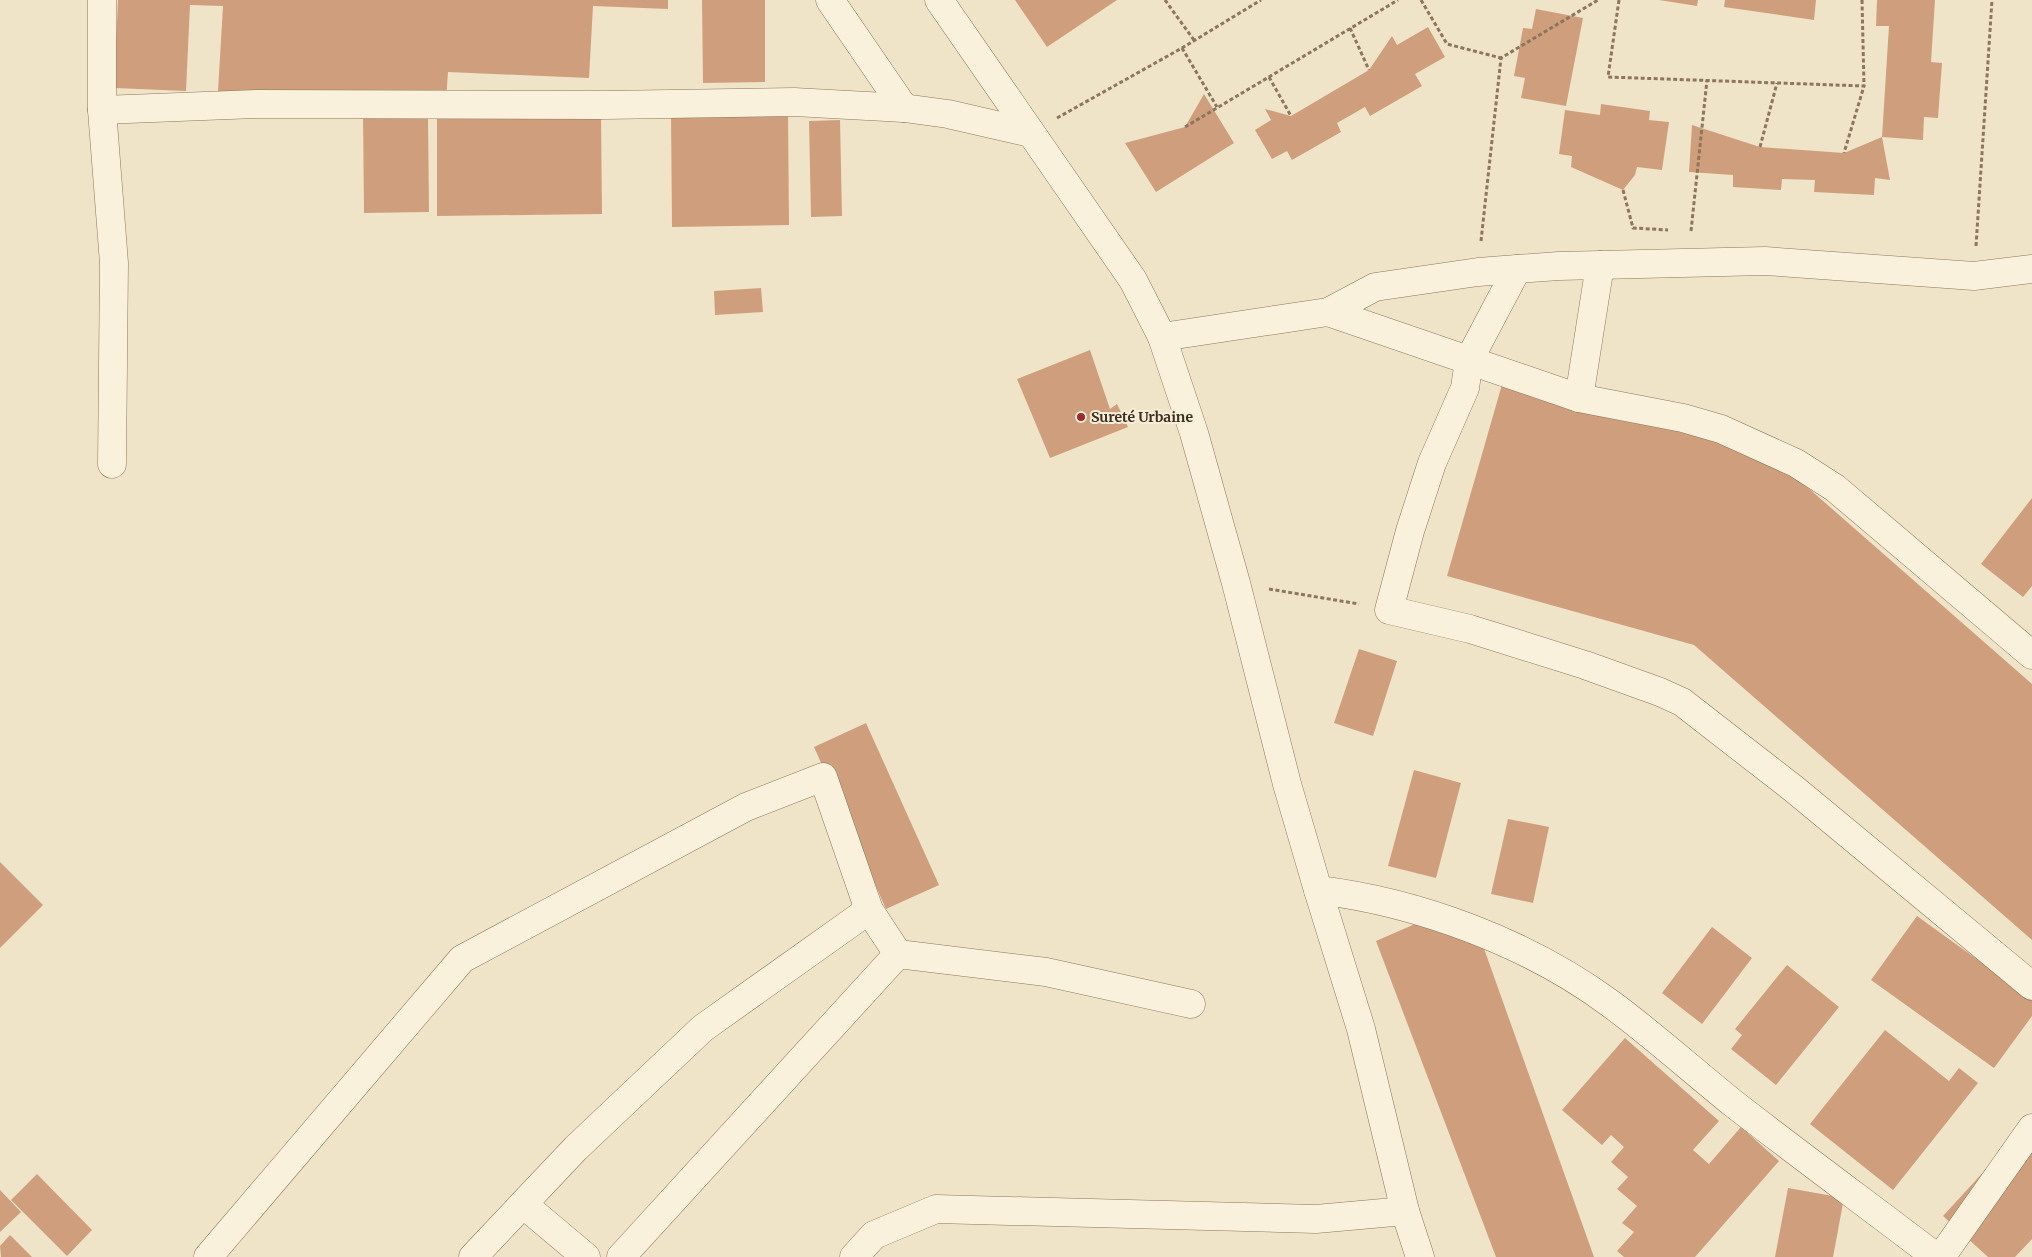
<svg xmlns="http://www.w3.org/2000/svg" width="2032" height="1257" viewBox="0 0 2032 1257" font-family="Merriweather,serif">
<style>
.building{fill:#cf9f7d}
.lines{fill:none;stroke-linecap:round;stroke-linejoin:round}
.minor-casing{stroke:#8d765c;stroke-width:29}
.tertiary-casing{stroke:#8d765c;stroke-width:29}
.path{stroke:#8d765c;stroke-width:3;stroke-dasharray:4 2.5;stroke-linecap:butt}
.minor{stroke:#faf1dc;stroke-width:28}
.tertiary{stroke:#faf1dc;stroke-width:28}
.poi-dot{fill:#9e2a2b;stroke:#f7eed8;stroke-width:2}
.labels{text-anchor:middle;stroke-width:4;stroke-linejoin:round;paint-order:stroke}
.poi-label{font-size:14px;font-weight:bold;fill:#3d2e20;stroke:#f7eed8;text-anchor:start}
</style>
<rect width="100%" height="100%" fill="#f0e4c8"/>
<g class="building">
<path d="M118 0H668V9L593 6 589 78 448 72 446 101 218 91 223 6 190 5 186 91 114 88Z"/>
<path d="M702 0H765V82L703 83Z"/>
<path d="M1015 0H1117L1047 47Z"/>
<path d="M1659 0H1698L1697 6Z"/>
<path d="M1725 0H1816L1814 20 1724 7Z"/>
<path d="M1877 0H1935L1931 62 1942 63 1938 118 1924 117 1923 140 1882 137 1889 26H1876Z"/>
<path d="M1536 9 1583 18 1566 106 1521 98 1525 78 1514 76 1523 28 1532 29Z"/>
<path d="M1428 27 1445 57 1415 74 1422 86 1370 116 1365 107 1337 123 1341 132 1292 160 1287 151 1272 159 1255 130 1271 120 1265 109 1291 116 1369 70 1392 36 1397 45Z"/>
<path d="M1204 94 1234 143 1156 192 1125 143 1185 127Z"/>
<path d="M1601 104 1650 111 1649 120 1669 122 1662 170 1637 167 1635 175 1623 190 1571 167 1572 156 1559 154 1565 110 1600 115Z"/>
<path d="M788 112 789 225 672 227 671 114Z"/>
<path d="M601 114 602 214 437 216V115Z"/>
<path d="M363 115H428L429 212 364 213Z"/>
<path d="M840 120 842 216 811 217 809 121Z"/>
<path d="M1692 125 1760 147 1844 153 1882 137 1890 180 1875 178 1874 195 1814 192 1815 180 1782 179 1781 190 1733 187V175L1689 172Z"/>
<path d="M761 288 763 312 715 315 714 291Z"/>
<path d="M1090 350 1110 409 1117 404 1128 427 1050 458 1017 379Z"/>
<path d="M1503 381 1774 458 2032 684V940L1694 645 1447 576Z"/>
<path d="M2032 498V586L2023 597 1981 564Z"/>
<path d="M1359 649 1397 661 1373 736 1334 723Z"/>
<path d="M866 723 939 885 886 909 814 747Z"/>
<path d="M1414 770 1461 783 1436 878 1388 866Z"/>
<path d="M1508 819 1549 827 1533 903 1491 894Z"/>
<path d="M0 862 43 905 0 948Z"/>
<path d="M1917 916 2014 986 2032 993V1016L1994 1068 1871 980Z"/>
<path d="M1415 924 1482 943 1594 1257H1496L1376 941Z"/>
<path d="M1712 927 1752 958 1702 1024 1662 993Z"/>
<path d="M1787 965 1839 1007 1776 1085 1731 1049 1742 1035 1735 1029Z"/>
<path d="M1885 1030 1949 1081 1959 1068 1978 1083 1893 1190 1810 1124Z"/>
<path d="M1625 1038 1719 1121 1693 1150 1709 1164 1741 1127 1779 1161 1695 1257H1624L1617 1251 1634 1232 1622 1223 1637 1206 1617 1189 1628 1177 1611 1162 1624 1147 1611 1135 1602 1145 1562 1110Z"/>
<path d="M2032 1119V1239L2015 1257H1988L1943 1216Z"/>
<path d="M37 1174 92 1230 67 1256 11 1200Z"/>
<path d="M1788 1188 1844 1198 1833 1257H1775Z"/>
<path d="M0 1190 21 1212 0 1232Z"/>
<path d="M10 1235 32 1257H1L0 1246Z"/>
</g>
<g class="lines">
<g class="minor-casing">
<g id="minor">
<path d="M102 0V110L114 263 112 464"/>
<path d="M830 0 904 108"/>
<path d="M102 110 257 104 605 105 794 102 904 108 948 114 1031 133"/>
<path d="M1517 269 1469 360 1465 388 1432 463 1410 531 1389 610 1470 629 1585 665 1660 692 1682 702 1794 789 2032 986"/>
<path d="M1328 312 1579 398 1683 418 1721 429 1796 463 1835 488 2032 655"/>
<path d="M1162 337 1328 312 1375 287 1478 272 1517 269 1559 266 1765 261 1974 276 2032 269"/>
<path d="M1579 398 1600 265"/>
<path d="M1318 890C1418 902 1529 943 1611 1004 1653 1035 1693 1071 1734 1104 1801 1156 1869 1206 1936 1257"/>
<path d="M523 1204 586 1257"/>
<path d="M208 1257 462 959 746 807 823 777 869 910 898 954 1046 972 1191 1004"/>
<path d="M473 1257 576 1148 703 1028 869 910"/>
<path d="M621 1257 898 954"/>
<path d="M854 1257 874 1235 936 1209 1316 1219 1405 1211"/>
<path d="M1941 1257 2032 1128"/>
</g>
</g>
<g class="tertiary-casing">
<path id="tertiary" d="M939 0 1133 280 1162 337 1194 433 1236 583 1287 784 1318 890 1361 1029 1405 1211 1420 1257"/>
</g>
<g class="path">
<path d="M1165 0 1194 40"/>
<path d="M1421 0 1447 44 1501 58"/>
<path d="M1619 0 1608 77 1864 86 1844 153"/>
<path d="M1862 0 1864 86"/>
<path d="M1350 28 1369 70"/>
<path d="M1182 48 1217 107"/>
<path d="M1269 77 1291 116"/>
<path d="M1057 118 1182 48 1261 0"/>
<path d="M1185 127 1398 0"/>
<path d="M1760 147 1777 83"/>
<path d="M1623 190 1633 228 1668 230"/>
<path d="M1691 231 1707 80"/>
<path d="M1481 241 1501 58 1598 0"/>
<path d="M1976 246 1992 0"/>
<path d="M1269 589 1359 604"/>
</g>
<use href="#minor" class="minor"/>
<use href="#tertiary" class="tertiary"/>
</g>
<circle class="poi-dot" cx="1081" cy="417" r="5"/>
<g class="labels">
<g class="poi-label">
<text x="1091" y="422">Sureté Urbaine</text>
</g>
</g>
</svg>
